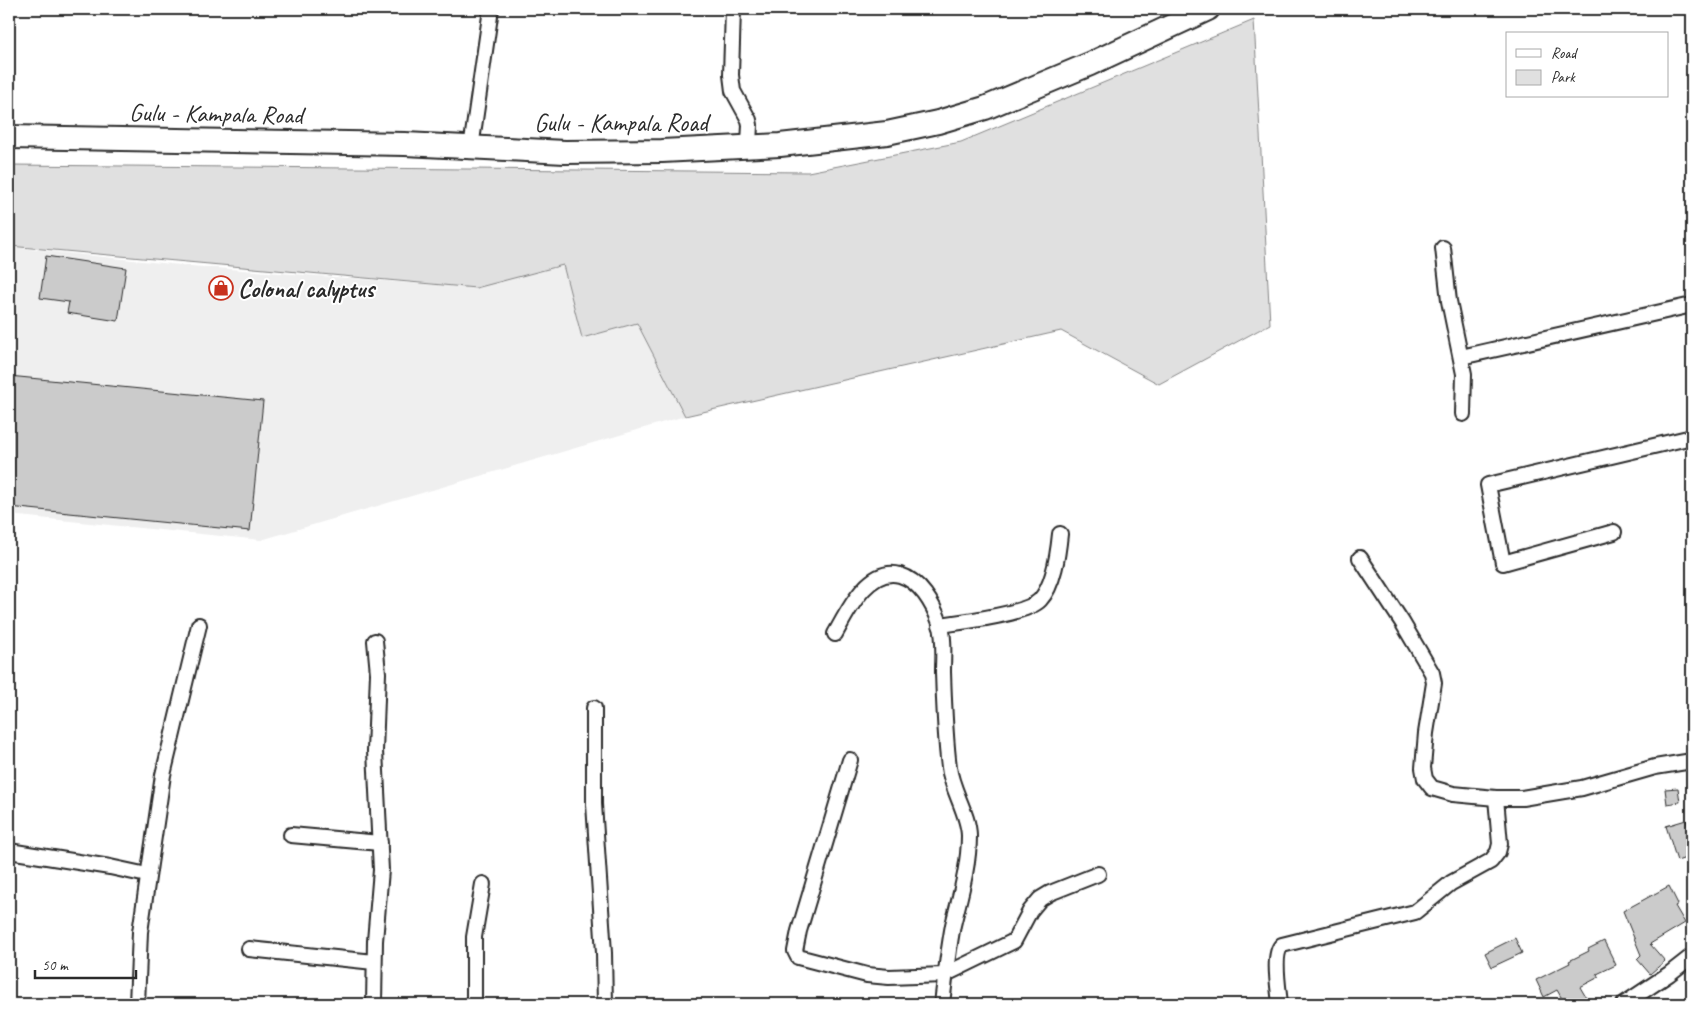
<svg xmlns="http://www.w3.org/2000/svg" width="1701" height="1013" viewBox="0 0 1701 1013" font-family="Caveat,sans-serif">
<style>
.built{fill:#efefef}
.green{fill:#e0e0e0;stroke:#868686}
.building{fill:#cbcbcb;stroke:#2b2b2b}
.lines{fill:none;stroke-linecap:round;stroke-linejoin:round}
.street-casing{stroke:#2b2b2b;stroke-width:18}
.primary-casing{stroke:#2b2b2b;stroke-width:26}
.street{stroke:#fff;stroke-width:14}
.primary{stroke:#fff;stroke-width:22}
.labels{text-anchor:middle;stroke-width:4;stroke-linejoin:round;paint-order:stroke}
.street-label{font-size:25px;fill:#2b2b2b;stroke:#fff}
.poi-label{font-size:25px;font-weight:bold;fill:#2b2b2b;stroke:#fff;text-anchor:start}
</style>
<rect width="100%" height="100%" fill="#fff"/>
<filter id="ink" filterUnits="userSpaceOnUse"><feTurbulence type="fractalNoise" baseFrequency=".02" numOctaves="2"/><feDisplacementMap in="SourceGraphic" scale="10" xChannelSelector="R" yChannelSelector="G"/><feConvolveMatrix kernelMatrix="1 2 1 2 8 2 1 2 1" color-interpolation-filters="sRGB"/></filter>
<g filter="url(#ink)">
<path class="built" d="M9 247 190 266 476 288 563 265 582 338 637 323 685 416 261 540 9 515Z"/>
<path class="green" d="M1254 20 1270 324 1159 384 1061 331 685 416 637 323 582 338 563 265 476 288 9 246V165L808 172 961 142Z"/>
<g class="building">
<path d="M46 256 126 268 118 321 67 313 69 302 40 298Z"/>
<path d="M9 376 263 401 250 531 9 507Z"/>
<path d="M1678 788 1680 802 1667 804 1665 789Z"/>
<path d="M1686 820 1692 842V856L1677 861 1666 826Z"/>
<path d="M1669 886 1678 904 1675 906 1685 923 1650 944 1665 961 1650 974 1637 959 1641 955 1623 911Z"/>
<path d="M1515 938 1522 953 1492 967 1485 953Z"/>
<path d="M1604 941 1616 965 1597 974 1599 977 1580 987 1590 1004H1565L1557 990 1544 997 1536 980 1570 963 1569 961 1589 951 1588 949Z"/>
</g>
<g class="lines">
<g class="street-casing">
<g id="street">
<path d="M733 9 731 75 733 91 749 120 750 125 749 143 742 148"/>
<path d="M471 148 491 9"/>
<path d="M1443 248 1449 301 1464 374 1463 414"/>
<path d="M1461 357 1692 305"/>
<path d="M1614 532 1503 563 1488 485 1692 437"/>
<path d="M1360 558 1402 622 1432 673 1434 683 1426 733 1423 768 1425 779 1432 788 1453 794 1496 798H1522L1582 788 1655 767 1692 761"/>
<path d="M940 625C962 622 1027 614 1040 600 1054 585 1058 554 1060 534"/>
<path d="M835 634C847 613 868 566 900 575 920 581 933 604 940 623 945 638 943 657 943 672 944 704 945 736 949 767 951 789 969 814 969 836 969 866 960 896 953 925 948 952 945 978 942 1004"/>
<path d="M594 708V804L604 953 605 1004"/>
<path d="M850 760 799 931 795 951 798 957 867 975 889 977 944 975 1014 941 1030 911 1040 899 1050 893 1098 874"/>
<path d="M291 835 380 843"/>
<path d="M9 851 110 867 147 875"/>
<path d="M249 949 374 962"/>
<path d="M137 1004 140 932 163 775 199 625"/>
<path d="M374 1004 375 941 381 870 375 751 378 673 375 641"/>
<path d="M474 1004V937L483 884"/>
<path d="M1280 1004C1279 991 1272 954 1282 945L1415 912 1451 883 1491 861 1498 852 1500 844 1496 798"/>
<path d="M1624 1004 1669 974 1692 956"/>
</g>
</g>
<g class="primary-casing">
<path id="primary" d="M9 137 405 144 565 152 662 151 780 145 887 133 938 122 985 108 1090 64 1208 9"/>
</g>
<use href="#street" class="street"/>
<use href="#primary" class="primary"/>
</g>
</g>
<defs>
<g id="shop-ring" transform="scale(1.25)"><circle r="9.5" fill="#fff" stroke="#c8321e" stroke-width="1.5"/><path d="M-5-2.5h2.3a2.7 3.5 0 0 1 5.4 0H5L5.5 6h-11ZM-1.5-2.5h3a1.5 2.3 0 0 0-3 0Z" fill="#c8321e"/></g>
</defs>
<g fill-rule="evenodd">
<use href="#shop-ring" x="221" y="288"/>
</g>
<g class="labels">
<g class="street-label">
<text transform="translate(216 113) rotate(1)" y="9">Gulu - Kampala Road</text>
<text x="621" y="131">Gulu - Kampala Road</text>
</g>
<g class="poi-label">
<text x="238" y="297">Colonal calyptus</text>
</g>
</g>
<rect width="1701" height="1013" fill="none" stroke="#fff" stroke-width="30"/>
<rect x="15" y="15" width="1671" height="983" fill="none" stroke="#2b2b2b" stroke-width="2" filter="url(#ink)"/>
<rect x="1506" y="32" width="162" height="65" fill="#ffffff" stroke="#aaaaaa"/>
<rect x="1516" y="49" width="25" height="8" fill="#ffffff" stroke="#aaaaaa"/>
<text x="1551" y="58" font-size="15" fill="#2b2b2b">Road</text>
<rect x="1516" y="70" width="25" height="15" fill="#e0e0e0" stroke="#aaaaaa"/>
<text x="1551" y="82" font-size="15" fill="#2b2b2b">Park</text>
<path d="M35 970v8h101v-8" fill="none" stroke="#2b2b2b" stroke-width="2.5"/>
<text x="42" y="970" font-size="15" fill="#2b2b2b" stroke="#ffffff" stroke-width="4" paint-order="stroke">50 m</text>
</svg>
